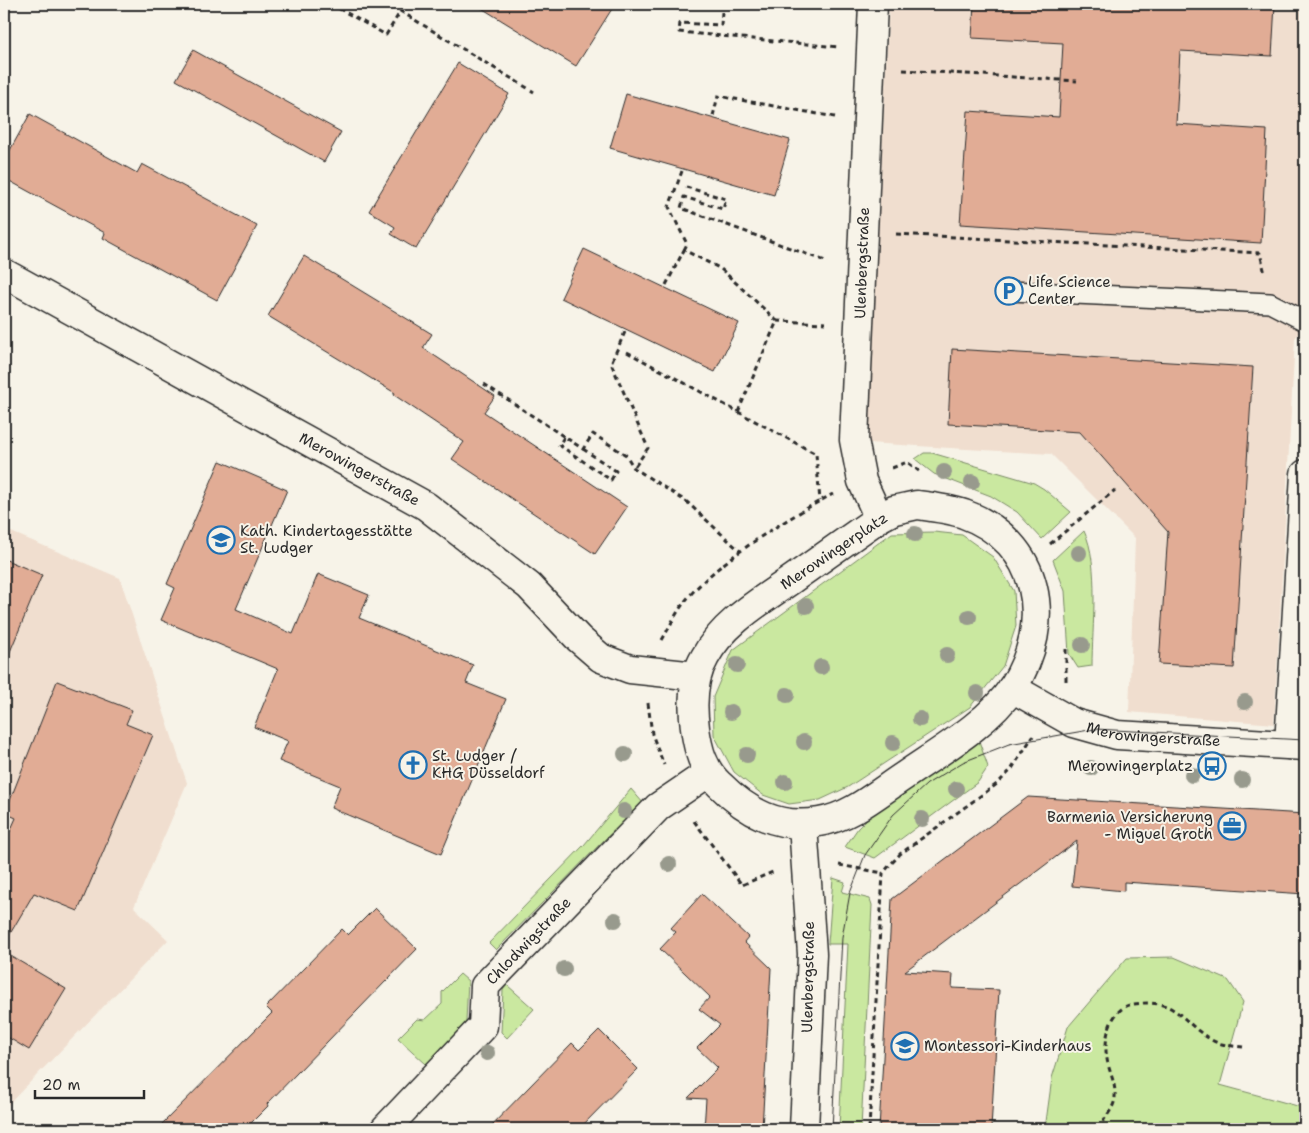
<svg xmlns="http://www.w3.org/2000/svg" width="1309" height="1133" viewBox="0 0 1309 1133" font-family="'Shantell Sans',sans-serif">
<style>
.built{fill:#f0decf}
.green{fill:#cae8a0;stroke:#7a8a66}
.building{fill:#e1ac95;stroke:#2b2b2b}
.lines{fill:none;stroke-linecap:round;stroke-linejoin:round}
.lane-casing{stroke:#2b2b2b;stroke-width:22}
.street-casing{stroke:#2b2b2b;stroke-width:31}
.secondary-casing{stroke:#2b2b2b;stroke-width:31}
.path{stroke:#2b2b2b;stroke-width:3;stroke-dasharray:5 4;stroke-linecap:butt}
.lane{stroke:#f7f3e8;stroke-width:19}
.street{stroke:#f7f3e8;stroke-width:28}
.secondary{stroke:#f7f3e8;stroke-width:28}
.tram{stroke:#2b2b2b;stroke-width:1}
.tree{fill:#989a8d}
.labels{text-anchor:middle;stroke-width:4;stroke-linejoin:round;paint-order:stroke}
.street-label{font-size:15px;fill:#2b2b2b;stroke:#f7f3e8}
.poi-label{font-size:15px;fill:#2b2b2b;stroke:#f7f3e8;text-anchor:start}
</style>
<rect width="100%" height="100%" fill="#f7f3e8"/>
<filter id="ink" filterUnits="userSpaceOnUse"><feTurbulence type="fractalNoise" baseFrequency=".02" numOctaves="2"/><feDisplacementMap in="SourceGraphic" scale="10" xChannelSelector="R" yChannelSelector="G"/><feConvolveMatrix kernelMatrix="1 2 1 2 8 2 1 2 1" color-interpolation-filters="sRGB"/></filter>
<g filter="url(#ink)">
<g class="built">
<path d="M889 4H1305V326L1295 338 1274 724 1129 712 1135 538 1051 454 868 443Z"/>
<path d="M4 529 120 578 187 783 134 907 168 940 4 1109Z"/>
</g>
<g class="green">
<path d="M924 453H932L1034 483 1044 489 1071 512 1042 539 1017 512 991 496 934 474 915 459Z"/>
<path d="M1084 531C1100 564 1092 628 1092 666L1078 668 1069 654 1065 591 1053 560Z"/>
<path d="M934 532 962 535 993 557 1014 591 1016 626 1003 666 970 707 848 787 820 800 789 804 763 795 734 772 714 735 713 697 733 650 892 533Z"/>
<path d="M979 741 988 767 978 782 875 858 845 847 858 828 888 798 956 749Z"/>
<path d="M631 789 644 804 607 837 496 950 489 943 584 845Z"/>
<path d="M833 878 845 882 842 892 870 899 872 905 861 1129H839L848 944H828Z"/>
<path d="M1174 957 1228 980 1243 1002 1220 1085 1305 1108V1129H1045L1052 1078 1068 1027 1127 958Z"/>
<path d="M460 974 468 981 466 1022 427 1065 398 1038 417 1019 425 1020 442 1004V992Z"/>
<path d="M507 985 534 1009 507 1038 501 1032 503 990Z"/>
</g>
<g class="building">
<path d="M475 4H615L576 66Z"/>
<path d="M974 4H1275L1272 56 1180 51 1176 124 1267 130 1261 243 960 224 968 111 1059 117 1063 43 972 38Z"/>
<path d="M193 50 341 132 324 162 176 80Z"/>
<path d="M458 63 509 94 416 249 391 234 395 227 369 211Z"/>
<path d="M626 94 790 140 774 195 610 148Z"/>
<path d="M30 114 137 173 142 164 257 226 217 300 103 238 105 233 4 178V161Z"/>
<path d="M584 249 739 323 715 372 561 298Z"/>
<path d="M304 256 432 334 423 348 495 396 484 412 627 507 595 554 452 459 464 442 394 395 395 393 268 316Z"/>
<path d="M952 349 1253 367 1234 668 1159 664 1168 532 1080 432 948 424Z"/>
<path d="M220 461 287 490 236 609 293 634 318 574 369 595 359 618 473 665 466 683 506 699 441 854 331 808 340 786 279 761 288 741 254 727 278 669 161 620 175 588 167 584Z"/>
<path d="M4 559 42 575 4 666Z"/>
<path d="M57 681 132 710 126 724 153 735 78 911 34 893 4 944V845L16 818 5 813Z"/>
<path d="M1028 797 1305 814V894L1124 882V891L1072 886 1077 841 905 971 953 974 952 988 999 990 991 1129H879L892 899Z"/>
<path d="M702 894 748 937 744 942 771 968 762 1129H704L706 1099 688 1098 718 1068 697 1048 720 1025 699 1009 710 997 660 949 676 932 671 928Z"/>
<path d="M375 908 417 949 267 1104 268 1106 245 1129H157L272 1013 266 1007 342 929 348 935Z"/>
<path d="M4 952 66 989 29 1050 4 1035Z"/>
<path d="M599 1030 638 1069 579 1129H488L572 1043 579 1050Z"/>
</g>
<g class="lines">
<g class="lane-casing">
<path id="lane" d="M1009 291 1270 303 1305 321"/>
</g>
<g class="street-casing">
<g id="street">
<path id="s1" d="M4 273 426 506 529 586 579 639 601 658 630 669 696 676"/>
<path id="s2" d="M1012 688 1074 723 1117 735 1305 746"/>
<path d="M1289 745 1305 474"/>
<path id="s3" d="M385 1129 483 1026 485 986 658 807 708 773"/>
</g>
</g>
<g class="secondary-casing">
<g id="secondary">
<path d="M873 4 854 440 862 481 879 518"/>
<path d="M917 505C932 507 949 509 964 514 1041 542 1054 623 1013 687 989 723 940 751 904 776 878 793 851 817 819 822 778 829 748 813 719 784 703 769 698 750 695 728 692 705 693 677 705 657 723 623 761 601 791 580 821 559 850 538 879 518L894 510Z"/>
<path d="M803 825 812 954 804 1129"/>
</g>
</g>
<g class="path">
<path d="M331 4 386 35 405 4"/>
<path d="M400 11 534 92"/>
<path d="M722 12 721 25 680 23 679 32 838 47"/>
<path d="M903 70 1077 81"/>
<path d="M713 116 718 96 835 117"/>
<path d="M682 171 669 207 687 244 684 250"/>
<path d="M686 187 726 199 723 209 684 197 681 208 828 262"/>
<path d="M896 234 1260 253 1265 274"/>
<path d="M666 285 684 250 721 269 777 321"/>
<path d="M625 332 611 363 648 448 634 468"/>
<path d="M627 352 816 454 820 501"/>
<path d="M484 384 583 449 593 434 626 455 634 468 687 502 741 552"/>
<path d="M738 412 777 321 826 323"/>
<path d="M564 437 559 445 611 480 616 471 583 449"/>
<path d="M892 468 907 462 919 471"/>
<path d="M1050 544 1115 490"/>
<path d="M662 640C669 628 675 615 683 604 712 564 789 517 833 494"/>
<path d="M1066 649V682"/>
<path d="M648 703 652 734 664 765"/>
<path d="M694 821 742 885 773 872"/>
<path d="M839 865 883 873"/>
<path d="M869 1129 883 873 900 854 997 784 1011 770 1033 736"/>
<path d="M1097 1129C1103 1120 1115 1108 1115 1097 1116 1083 1109 1072 1107 1059 1103 1040 1110 1007 1134 1004 1178 998 1179 1020 1210 1039 1219 1045 1232 1046 1243 1047"/>
</g>
<use href="#lane" class="lane"/>
<use href="#street" class="street"/>
<use href="#secondary" class="secondary"/>
<path class="tram" d="M832 1129 842 937 850 893 865 855 893 815 927 784 963 762 1009 744 1095 729 1305 740"/>
</g>
<g class="tree">
<circle cx="944" cy="472" r="8"/>
<circle cx="972" cy="482" r="8"/>
<circle cx="915" cy="534" r="8"/>
<circle cx="1079" cy="553" r="8"/>
<circle cx="806" cy="606" r="8"/>
<circle cx="969" cy="617" r="8"/>
<circle cx="1082" cy="645" r="8"/>
<circle cx="947" cy="655" r="8"/>
<circle cx="737" cy="665" r="8"/>
<circle cx="821" cy="667" r="8"/>
<circle cx="977" cy="693" r="8"/>
<circle cx="787" cy="695" r="8"/>
<circle cx="1245" cy="702" r="8"/>
<circle cx="731" cy="712" r="8"/>
<circle cx="920" cy="719" r="8"/>
<circle cx="804" cy="742" r="8"/>
<circle cx="893" cy="743" r="8"/>
<circle cx="625" cy="754" r="8"/>
<circle cx="747" cy="755" r="8"/>
<circle cx="1091" cy="768" r="8"/>
<circle cx="1192" cy="775" r="8"/>
<circle cx="1242" cy="780" r="8"/>
<circle cx="785" cy="782" r="8"/>
<circle cx="956" cy="789" r="8"/>
<circle cx="624" cy="811" r="8"/>
<circle cx="922" cy="819" r="8"/>
<circle cx="669" cy="864" r="8"/>
<circle cx="615" cy="920" r="8"/>
<circle cx="564" cy="969" r="8"/>
<circle cx="487" cy="1053" r="8"/>
</g>
</g>
<defs>
<g id="parking-ring" transform="scale(1.4375)"><circle r="9.5" fill="#f7f3e8" stroke="#1f6fb2" stroke-width="1.5"/><path d="M-3.5-5.5H1a3.5 3.5 0 0 1 0 7H-1V5.5H-3.5ZM-1-3.4V-.6H.8a1.4 1.4 0 0 0 0-2.8Z" fill="#1f6fb2"/></g>
<g id="school-ring" transform="scale(1.4375)"><circle r="9.5" fill="#f7f3e8" stroke="#1f6fb2" stroke-width="1.5"/><path d="M0-5L7-2L0 1L-7-2ZM-4 1L0 2.5L4 1V4Q0 6-4 4Z" fill="#1f6fb2"/></g>
<g id="church-ring" transform="scale(1.4375)"><circle r="9.5" fill="#f7f3e8" stroke="#1f6fb2" stroke-width="1.5"/><path d="M-1.2-6h2.4v3.5h3.3v2.4h-3.3V6h-2.4V-.1h-3.3v-2.4h3.3Z" fill="#1f6fb2"/></g>
<g id="bus-ring" transform="scale(1.4375)"><circle r="9.5" fill="#f7f3e8" stroke="#1f6fb2" stroke-width="1.5"/><path d="M-5-6H5V4H4V6H2V4H-2V6H-4V4H-5ZM-3.5-4V0h7V-4ZM-3.5 1.2v1.5H-2V1.2ZM2 1.2v1.5H3.5V1.2Z" fill="#1f6fb2"/></g>
<g id="office-ring" transform="scale(1.4375)"><circle r="9.5" fill="#f7f3e8" stroke="#1f6fb2" stroke-width="1.5"/><path d="M-6-3h4V-5.5h4V-3h4V5H-6ZM-1-4.5V-3h2v-1.5ZM-6 0V1H6V0Z" fill="#1f6fb2"/></g>
</defs>
<g fill-rule="evenodd">
<use href="#parking-ring" x="1009" y="291"/>
<use href="#school-ring" x="221" y="540"/>
<use href="#church-ring" x="413" y="765"/>
<use href="#bus-ring" x="1212" y="766"/>
<use href="#office-ring" x="1232" y="826"/>
<use href="#school-ring" x="905" y="1046"/>
</g>
<g class="labels">
<g class="street-label">
<text transform="translate(862 263) rotate(-88)" y="5">Ulenbergstraße</text>
<text dy="5" stroke="none"><textPath href="#s1" startOffset="406">Merowingerstraße</textPath></text>
<text transform="translate(834 551) rotate(-34)" y="5">Merowingerplatz</text>
<text dy="5" stroke="none"><textPath href="#s2" startOffset="152">Merowingerstraße</textPath></text>
<text dy="5" stroke="none"><textPath href="#s3" startOffset="245">Chlodwigstraße</textPath></text>
<text transform="translate(808 977) rotate(-89)" y="5">Ulenbergstraße</text>
</g>
<g class="poi-label">
<text x="1028" y="287">Life Science<tspan x="1028" dy="17">Center</tspan></text>
<text x="240" y="536">Kath. Kindertagesstätte<tspan x="240" dy="17">St. Ludger</tspan></text>
<text x="432" y="761">St. Ludger /<tspan x="432" dy="17">KHG Düsseldorf</tspan></text>
<text x="1193" y="771" text-anchor="end">Merowingerplatz</text>
<text x="1213" y="822" text-anchor="end">Barmenia Versicherung<tspan x="1213" dy="17">- Miguel Groth</tspan></text>
<text x="924" y="1051">Montessori-Kinderhaus</text>
</g>
</g>
<rect width="1309" height="1133" fill="none" stroke="#f7f3e8" stroke-width="20"/>
<rect x="10" y="10" width="1289" height="1113" fill="none" stroke="#2b2b2b" stroke-width="2" filter="url(#ink)"/>
<path d="M35 1090v8h109v-8" fill="none" stroke="#2b2b2b" stroke-width="2.5"/>
<text x="42" y="1090" font-size="15" fill="#2b2b2b" stroke="#f7f3e8" stroke-width="4" paint-order="stroke">20 m</text>
</svg>
